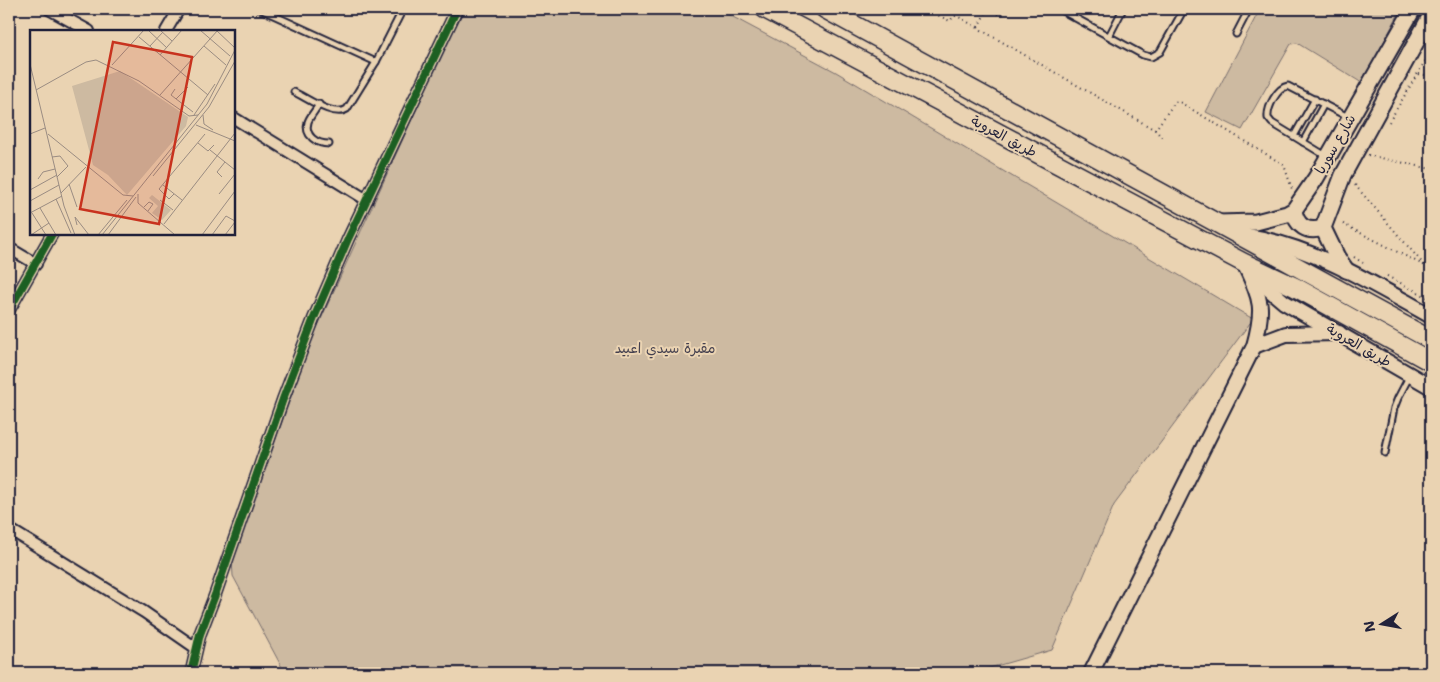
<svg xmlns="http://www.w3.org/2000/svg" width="1440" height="682" viewBox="0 0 1440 682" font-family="'Shantell Sans','Playpen Sans Arabic',sans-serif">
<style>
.green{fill:#cdbaa1;stroke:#786e6e}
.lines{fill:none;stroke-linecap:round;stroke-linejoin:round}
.lane-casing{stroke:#22223b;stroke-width:9}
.street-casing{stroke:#22223b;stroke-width:14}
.secondary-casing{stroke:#22223b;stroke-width:18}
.primary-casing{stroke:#22223b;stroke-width:19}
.highway-casing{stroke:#22223b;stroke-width:21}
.path{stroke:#22223b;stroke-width:2;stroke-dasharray:1 4;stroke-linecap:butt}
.lane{stroke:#ead3b2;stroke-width:5}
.street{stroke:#ead3b2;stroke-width:10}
.secondary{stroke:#ead3b2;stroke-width:14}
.primary{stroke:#ead3b2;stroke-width:15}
.highway{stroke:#ead3b2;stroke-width:18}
.cycleway-casing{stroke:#ead3b2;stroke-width:11}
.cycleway{stroke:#1b5e20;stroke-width:8}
.labels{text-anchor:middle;stroke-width:4;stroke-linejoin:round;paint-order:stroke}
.street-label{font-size:14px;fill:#22223b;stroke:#ead3b2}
.park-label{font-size:14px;fill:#44404f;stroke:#ead3b2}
.inset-road{fill:none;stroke:#9a8c82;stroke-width:1}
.view{fill:#c8321e;fill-opacity:0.15;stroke:#c8321e;stroke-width:2.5}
.inset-edge{fill:none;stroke:#22223b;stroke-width:2.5}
</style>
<rect width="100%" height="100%" fill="#ead3b2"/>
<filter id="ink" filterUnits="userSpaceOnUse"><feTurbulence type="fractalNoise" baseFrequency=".02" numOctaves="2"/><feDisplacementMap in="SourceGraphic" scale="10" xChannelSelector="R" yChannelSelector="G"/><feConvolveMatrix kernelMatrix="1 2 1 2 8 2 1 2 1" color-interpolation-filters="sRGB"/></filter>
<g filter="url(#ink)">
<g class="green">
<path d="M462 9H718L836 72 1253 319 1114 505 1052 650 986 669 977 673H285L233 576 232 561 311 341Z"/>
<path d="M1260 9H1399L1398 15 1362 83 1297 43 1291 44 1242 130 1206 112Z"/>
</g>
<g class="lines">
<g class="lane-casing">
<g id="lane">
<path d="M260 9 376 62"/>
<path d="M1059 9 1143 55 1151 57 1160 52 1184 9"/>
<path d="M1236 34 1249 9"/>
<path d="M1109 36 1123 9"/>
<path d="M294 92C307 98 334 118 347 109L376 62 403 9"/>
<path d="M319 104C316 110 310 116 308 122 304 136 317 144 329 144"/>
<path d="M1294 136 1315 99"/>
<path d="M1303 142 1324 104"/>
<path d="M1326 156 1272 123 1268 118C1267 107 1277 88 1288 86L1348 117"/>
<path d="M1385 453 1394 408 1398 398 1410 375"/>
</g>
</g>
<g class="street-casing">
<g id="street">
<path d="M49 9 89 31"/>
<path d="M166 31 179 9"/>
<path d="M234 118 367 200"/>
<path d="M9 248 36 264"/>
<path d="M9 310 52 234"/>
<path d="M9 529 144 612 196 648"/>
<path d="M191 673 200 634 215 595 283 399 314 318 348 239 457 9"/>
</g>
</g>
<g class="secondary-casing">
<g id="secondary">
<path d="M1247 236C1315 247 1373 284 1431 316"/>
<path d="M1252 271 1271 291 1284 302 1431 387"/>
<path d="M1254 346 1286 334 1339 333"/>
<path d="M1091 673 1254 346C1265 306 1261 300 1244 263"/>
</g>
</g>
<g class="primary-casing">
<g id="primary">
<path d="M1294 210C1296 226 1307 233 1323 228"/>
<path d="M1218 223 1256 222 1287 214 1294 210 1316 178 1413 9"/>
<path d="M1346 270 1337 257 1323 228 1343 175 1431 15"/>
</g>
</g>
<g class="highway-casing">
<g id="highway">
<path d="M765 9 1244 263 1295 287 1431 362"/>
<path d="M825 9 1431 340"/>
</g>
</g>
<g class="path">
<path d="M925 9 950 21 954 16H957L1155 130 1164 139"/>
<path d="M978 27 987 10 1000 15 1003 14 1006 9"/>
<path d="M1419 74 1431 76"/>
<path d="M1389 122 1431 51"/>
<path d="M1155 130 1175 102 1178 101 1284 165 1292 189"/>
<path d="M1368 155 1431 169"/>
<path d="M1355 185 1425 266"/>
<path d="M1343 224 1431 269"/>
<path d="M1354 257 1363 263"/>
<path d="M1427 267 1431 233"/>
<path d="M1387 276 1431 299"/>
</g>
<use href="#lane" class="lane"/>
<use href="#street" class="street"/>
<use href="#secondary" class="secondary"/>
<use href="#primary" class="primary"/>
<use href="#highway" class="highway"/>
<g class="cycleway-casing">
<g id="cycleway">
<path d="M9 310 52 234"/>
<path d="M191 673 200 634 215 595 283 399 314 318 348 239 457 9"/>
</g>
</g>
<use href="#cycleway" class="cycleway"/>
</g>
</g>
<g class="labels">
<g class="street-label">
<text transform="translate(1004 136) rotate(28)" y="5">طريق العروبة</text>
<text transform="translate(1335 144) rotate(-60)" y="5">شارع سوريا</text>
<text transform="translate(1359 345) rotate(30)" y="5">طريق العروبة</text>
</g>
<g class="park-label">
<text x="665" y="353">مقبرة سيدي اعبيد</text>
</g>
</g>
<g transform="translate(30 30)">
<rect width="205" height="205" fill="#ead3b2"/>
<path d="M90 41 158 87 156 96 97 165 78 145 63 135 42 56ZM122 165 141 180 132 190 122 183 128 176 119 168Z" fill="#cdbaa1"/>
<path class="inset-road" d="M118 0 137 18M130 0 142 11M170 0 200 26M186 0 205 18M109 7 178 65M120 16 133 2M174 16 196 35M130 25 152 0M0 34 34 176 45 205M82 35 114 0M145 59 141 65 163 82M6 60 56 32 66 30 109 51 159 86 168 85M130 65 188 0M146 69 158 57M164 85 185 54M173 85 174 94 183 100M166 95 205 111M0 104 15 98M18 104 93 165 103 166M168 113 178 121 184 115M180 120 205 140M22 127 30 126 38 136 27 147M123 146 179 77 205 31M192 147 187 142 195 132M8 149 13 142 25 139M39 154 47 177M133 155 152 170M0 160 27 145M31 163 56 137M108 164V173L145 205M144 164 139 169 129 159 175 104M189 164 205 144M26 169 41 203M130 170 143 180M0 171 29 155M114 177 119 172 123 174 118 181M10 178 26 205M0 183 32 166M2 183 16 205M134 194 205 103M47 195 45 187 59 205M1 205 19 193M68 205 97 170M72 205 177 74 205 20M78 205 106 167M172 205 205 161M182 205 196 186 205 191M195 205 205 192"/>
<path class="view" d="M83 12 162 27 129 194 50 179Z"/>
<rect width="205" height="205" class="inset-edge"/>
</g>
<rect width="1440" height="682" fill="none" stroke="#ead3b2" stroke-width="30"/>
<rect x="15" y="15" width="1410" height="652" fill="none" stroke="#22223b" stroke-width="2" filter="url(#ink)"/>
<g transform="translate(1382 624) rotate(259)" stroke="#ead3b2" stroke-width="4" paint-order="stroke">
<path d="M0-4L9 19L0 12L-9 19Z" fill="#22223b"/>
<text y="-8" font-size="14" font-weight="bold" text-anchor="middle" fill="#22223b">N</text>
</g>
</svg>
